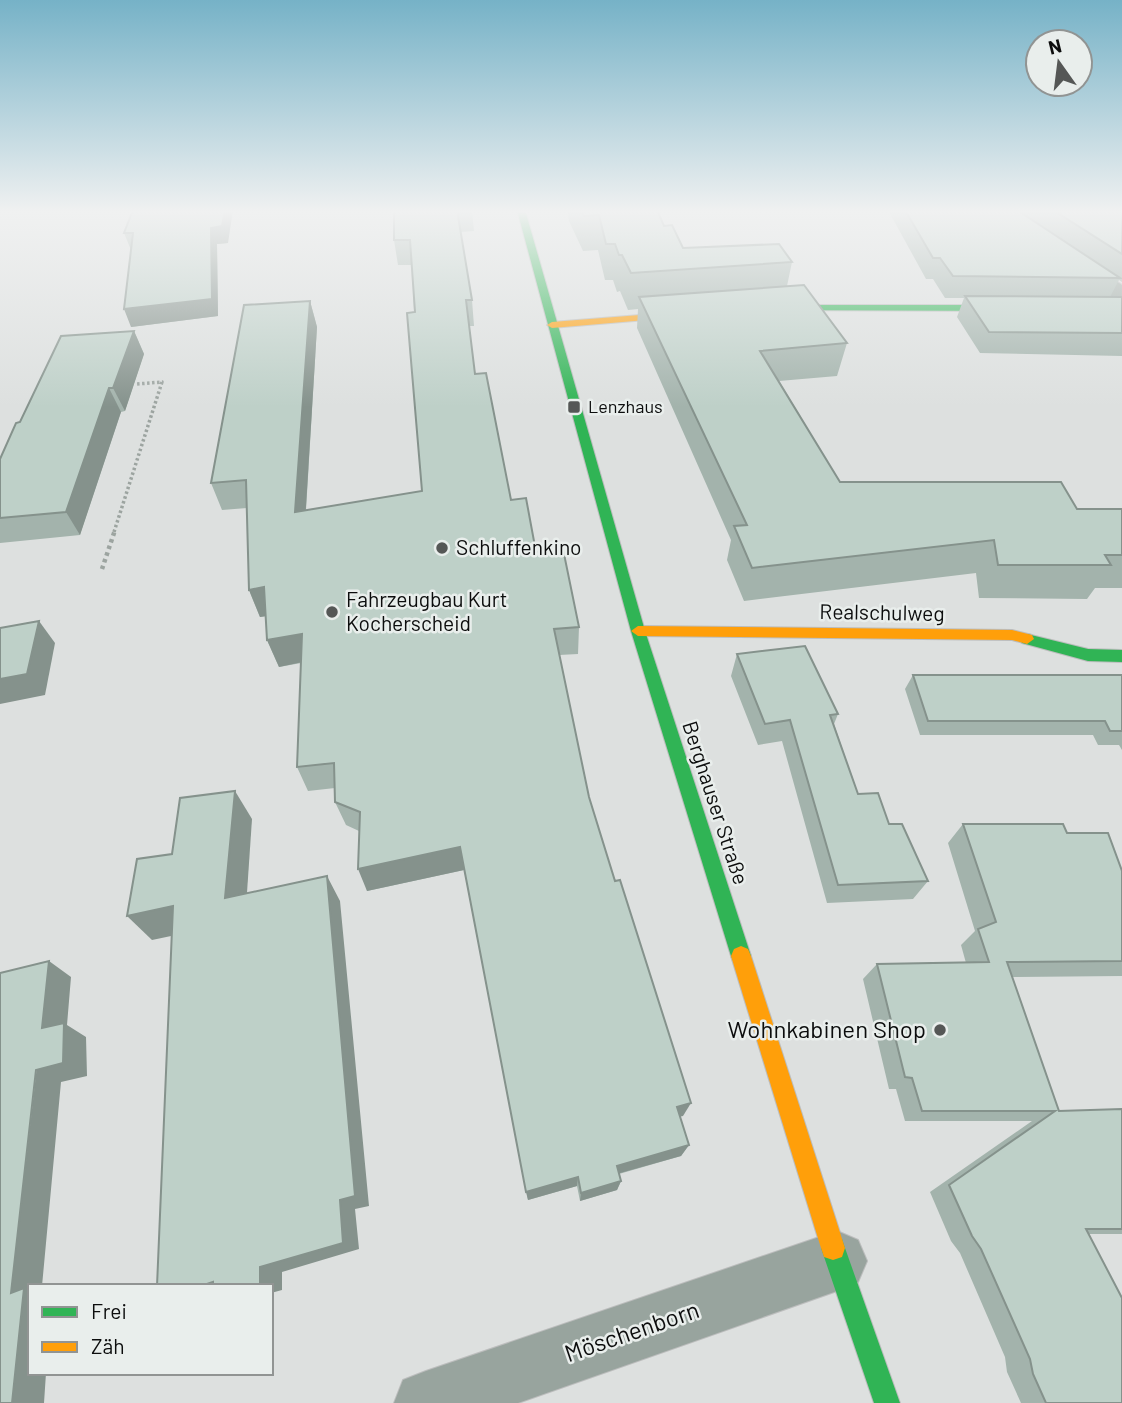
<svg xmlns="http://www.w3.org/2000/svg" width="1122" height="1403" viewBox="0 0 1122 1403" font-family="Barlow,sans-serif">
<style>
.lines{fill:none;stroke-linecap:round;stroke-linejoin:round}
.street-casing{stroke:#bcbdbd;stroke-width:2}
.fast-casing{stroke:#bcbdbd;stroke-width:2}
.slow-casing{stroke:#bcbdbd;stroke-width:2}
.path-far1{stroke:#9ca4a0;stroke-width:3.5;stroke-dasharray:2.5 2.5;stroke-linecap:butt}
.path{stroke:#9ca4a0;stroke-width:4.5;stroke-dasharray:3.5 3.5;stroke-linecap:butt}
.street{fill:#98a49e;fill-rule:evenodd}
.fast{fill:#30b455;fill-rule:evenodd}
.slow{fill:#ff9f0a;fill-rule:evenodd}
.wall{fill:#a3b3ac}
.shaded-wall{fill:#85928c}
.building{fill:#bed0c8;stroke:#85928c;stroke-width:2}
.poi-dot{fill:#555756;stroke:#e9eeec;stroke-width:2.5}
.labels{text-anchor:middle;stroke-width:5;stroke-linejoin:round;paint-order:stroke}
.far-poi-label{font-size:18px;fill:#0c0d0d;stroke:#e9eeec;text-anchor:start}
.poi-label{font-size:21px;fill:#0c0d0d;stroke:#e9eeec;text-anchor:start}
.street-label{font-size:21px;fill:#0c0d0d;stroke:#e9eeec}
.near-poi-label{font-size:24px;fill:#0c0d0d;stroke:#e9eeec;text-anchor:end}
.near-street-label{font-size:24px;fill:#0c0d0d;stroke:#e9eeec}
</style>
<rect width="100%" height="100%" fill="#dde0df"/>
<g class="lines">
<g class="street-casing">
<g id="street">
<path d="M984 210H1008L1122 285V302L1114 300Z"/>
<path d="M837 1231 858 1240 867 1261 858 1282 837 1291 518 1403H394L403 1380 426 1371Z"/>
</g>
</g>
<g class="fast-casing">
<g id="fast">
<path d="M517 210H525L645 631 751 956 748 963 741 966 734 963 731 956 631 631Z"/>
<path d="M767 305H1011L1016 308 1011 311 764 310 762 308Z"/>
<path d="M1027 634 1088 649 1122 650V662L1088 661 1022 643 1020 639Z"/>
<path d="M833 1236 842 1239 845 1248 900 1403H874L821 1248 824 1239Z"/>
</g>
</g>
<g class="slow-casing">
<g id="slow">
<path d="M690 311 695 314 693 316 552 328 547 325 552 322Z"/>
<path d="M638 626 1012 630 1032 635 1034 639 1027 644 1012 640 638 636 631 631Z"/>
<path d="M741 946 748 949 751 956 845 1248 842 1257 833 1260 824 1257 821 1248 731 956 734 949Z"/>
</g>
</g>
<path class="path-far1" d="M114 532 162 382 137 384"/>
<path class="path" d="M102 569 115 530"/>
<use href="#street" class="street"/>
<use href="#fast" class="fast"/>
<use href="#slow" class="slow"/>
</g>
<g class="wall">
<path d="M133 210 228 243 217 244 218 316 131 327V250L124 233Z"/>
<path d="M393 210H472L474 231 460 232 472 300 474 326H469L475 374 511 500 536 552 579 627 578 654 559 655 589 797 683 1116H680L689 1145 681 1156 619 1174 621 1181 617 1190 580 1201 577 1186 528 1200 464 870 367 891 359 831 346 825 335 802V788L308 791 297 767 301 663 279 667 267 640 266 616 260 617 249 590 247 508 222 510 211 483 310 301 317 327 306 510 422 491 412 265H398L394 240V212Z"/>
<path d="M567 210H657L664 226 683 248 792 262 787 286 847 343 837 376 779 381 840 482 1077 509H1122V588H1095L1087 599 979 598 976 573 744 601 727 560 731 540 637 328 638 309 628 310 620 291 617 292 613 280H605L598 250 583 251 569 221Z"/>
<path d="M888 210H1122V282L1119 280 1110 297H1122V356L980 353 957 317 964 298H945L933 279H926Z"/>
<path d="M134 331 144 354 125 411 121 412 80 535 0 543V459Z"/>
<path d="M737 654 838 714 834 724 858 794 889 824 928 881 913 899 827 903 782 741 758 745 731 676Z"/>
<path d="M913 675H1122V750L1119 745H1098L1093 735H920L905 689Z"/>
<path d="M963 824 1067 833 1122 871V976L1012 977 1059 1111 1122 1109V1234H1088L1122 1403H1021L1007 1372 1005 1357 960 1253 951 1241 930 1192 1032 1121H905L896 1089H889L863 979 877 964 966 963 961 945 975 931 948 843Z"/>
</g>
<g class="shaded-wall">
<path d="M225 210H233L228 243 217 244 218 316 131 327 124 309 211 228Z"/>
<path d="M310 301 317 327 304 539 295 512Z"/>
<path d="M134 331 144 354 125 411 113 388Z"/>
<path d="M109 388 121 412 80 535 66 512Z"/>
<path d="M264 587 274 615 260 617 249 590Z"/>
<path d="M39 621 55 643 45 695 0 704V679Z"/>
<path d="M302 634 312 660 279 667 267 640Z"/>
<path d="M235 791 252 819 245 922 225 898Z"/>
<path d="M460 847 464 870 367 891 358 869Z"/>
<path d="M327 876 340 901 369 1206 355 1209 359 1249 282 1272V1290L271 1293V1286H260V1267L340 1200Z"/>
<path d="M173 906 195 931 152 940 127 916Z"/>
<path d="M49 961 71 977 67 1025 86 1037 87 1076 61 1082 42 1286H30V1373H46L44 1403H12L11 1293Z"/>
<path d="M691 1103 683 1116 670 1119 677 1107Z"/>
<path d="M689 1145 681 1156 613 1175 617 1166Z"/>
<path d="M578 1177 577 1186 528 1200 526 1192Z"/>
<path d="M621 1181 617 1190 580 1201 581 1193Z"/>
<path d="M213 1282 238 1286H201Z"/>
</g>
<g class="building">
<path d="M133 210H225L222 226 211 228 212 299 124 309 133 233H124Z"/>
<path d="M394 210H457L472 300H466L475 374 486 373 511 500 526 498 536 552 563 549 579 627 554 629 589 797 615 881 620 880 691 1103 677 1107 689 1145 617 1166 621 1181 581 1193 578 1177 526 1192 460 847 358 869 360 812 335 802 334 763 297 767 302 634 267 640 264 587 249 590 246 480 211 483 244 305 310 301 295 512 422 491 407 313 415 312 410 240H394Z"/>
<path d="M581 210H657L664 226 672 225 683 248 779 244 792 262 631 273 622 255H619L615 244H606L599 215 584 216Z"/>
<path d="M905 210H1017L1120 278 953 276 940 258H933Z"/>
<path d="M1053 210H1122V254Z"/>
<path d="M804 285 847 343 760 351 840 482H1061L1077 509H1122V555H1105L1111 565H998L994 540 752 568 734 526 747 525 639 297Z"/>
<path d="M965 296 1122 297V333L989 332Z"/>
<path d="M134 331 113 388H109L66 512 0 518V459L16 423 20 422 61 336Z"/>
<path d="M39 621 27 674 0 679V628Z"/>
<path d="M805 646 838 714 830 715 858 794 878 793 889 824H902L928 881 838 885 790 720 765 724 737 654Z"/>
<path d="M913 675H1122V731H1110L1105 721H928Z"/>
<path d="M235 791 225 898 327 876 355 1196 340 1200 343 1243 260 1267V1286H213V1282L201 1286H157L173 906 127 916 137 859 172 854 180 798Z"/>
<path d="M963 824H1063L1067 833H1108L1122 871V961L1007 962 1059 1111 1122 1109V1229H1086L1122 1298V1403H1046L1033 1374 1030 1359 981 1249 972 1236 949 1185 1055 1111H922L912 1078 905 1077 877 964 989 962 978 929 996 922Z"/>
<path d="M49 961 42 1028 64 1023 63 1063 36 1070 11 1293 24 1288 12 1403H0V973Z"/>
</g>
<linearGradient id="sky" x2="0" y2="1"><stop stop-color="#76b2c7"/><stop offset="0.52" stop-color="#f0f1f1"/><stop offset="1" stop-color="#f0f1f1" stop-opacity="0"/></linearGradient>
<rect width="1122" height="407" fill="url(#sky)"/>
<g class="poi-dot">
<rect x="567" y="400" width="14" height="14" rx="3.5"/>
<circle cx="442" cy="548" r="7"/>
<circle cx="332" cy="612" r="7"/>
<circle cx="940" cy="1030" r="7"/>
</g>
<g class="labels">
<g class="far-poi-label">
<text x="588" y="413">Lenzhaus</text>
</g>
<g class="poi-label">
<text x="456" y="555">Schluffenkino</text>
<text x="346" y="607">Fahrzeugbau Kurt<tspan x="346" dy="24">Kocherscheid</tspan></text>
</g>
<g class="street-label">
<text transform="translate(882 613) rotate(1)" y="7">Realschulweg</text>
<text transform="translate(715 803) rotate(72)" y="7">Berghauser Straße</text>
</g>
<g class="near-poi-label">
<text x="926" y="1038">Wohnkabinen Shop</text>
</g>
<g class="near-street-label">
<text transform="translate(632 1332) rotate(-19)" y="8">Möschenborn</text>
</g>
</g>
<rect x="28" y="1284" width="245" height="91" fill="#e9eeec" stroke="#919493" stroke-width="2"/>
<rect x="42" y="1307" width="35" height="10" fill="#30b455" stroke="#919493" stroke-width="2"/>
<text x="91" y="1319" font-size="21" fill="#0c0d0d">Frei</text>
<rect x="42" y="1342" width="35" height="10" fill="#ff9f0a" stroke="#919493" stroke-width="2"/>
<text x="91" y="1354" font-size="21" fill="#0c0d0d">Zäh</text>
<g transform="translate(1059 63) rotate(346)"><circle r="33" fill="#e9eeec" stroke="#919493" stroke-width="2"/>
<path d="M0-5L12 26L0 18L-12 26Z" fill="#555756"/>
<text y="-10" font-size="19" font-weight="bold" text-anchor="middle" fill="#0c0d0d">N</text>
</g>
</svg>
